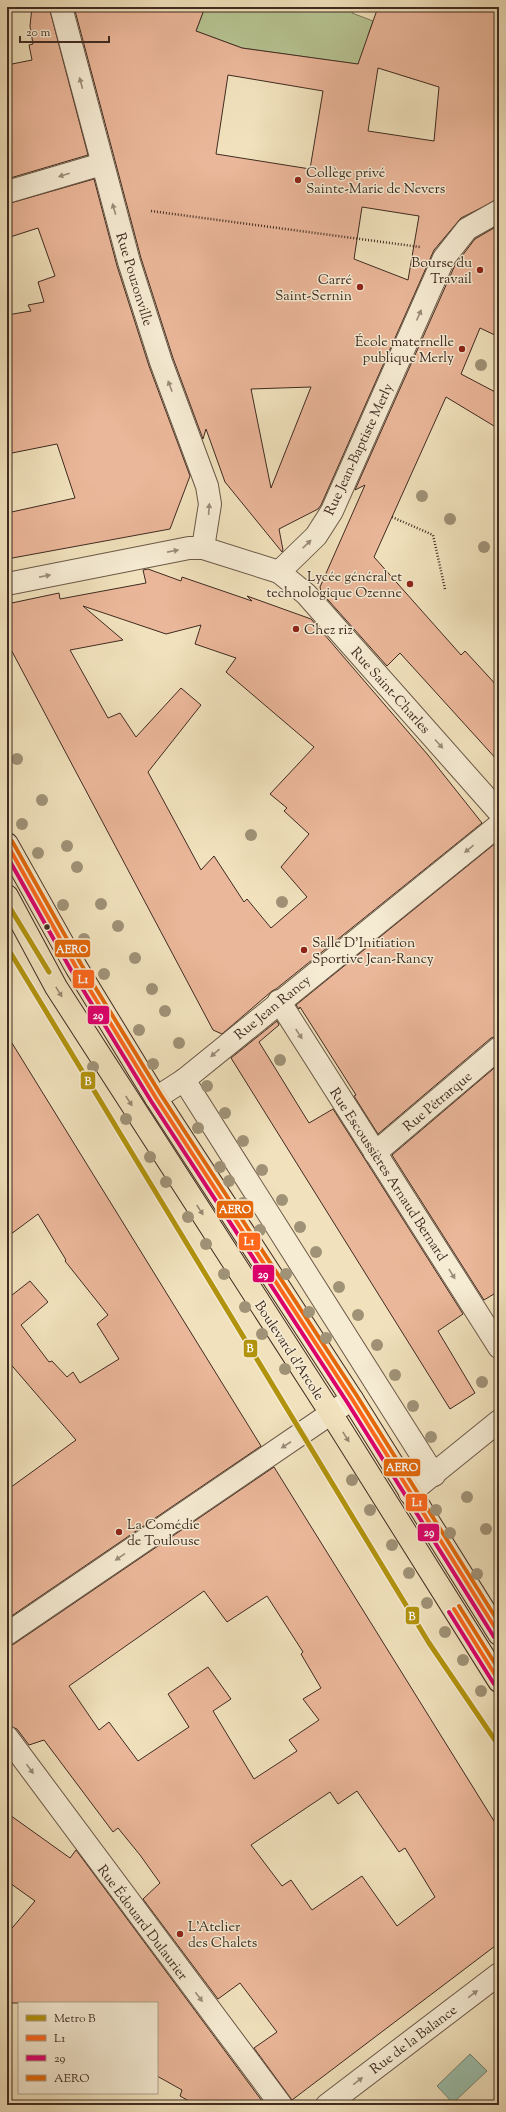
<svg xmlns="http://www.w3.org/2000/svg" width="506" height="2112" viewBox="0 0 506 2112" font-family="'Sorts Mill Goudy',serif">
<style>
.green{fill:#b7c493;stroke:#7b785a}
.water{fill:#9bbfac;stroke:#768474}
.building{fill:#ebb79a;stroke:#3f2b21;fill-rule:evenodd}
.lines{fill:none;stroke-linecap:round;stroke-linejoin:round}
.minor-casing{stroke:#6c5948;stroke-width:24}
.major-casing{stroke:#3f2b21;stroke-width:24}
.path{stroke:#3f2b21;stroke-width:2.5;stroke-dasharray:1 2;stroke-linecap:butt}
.minor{stroke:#f6ecd4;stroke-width:22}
.major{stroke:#f1e2bd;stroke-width:22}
.bus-1-casing{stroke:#f6ecd4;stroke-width:7}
.bus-2-casing{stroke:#f6ecd4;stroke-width:7}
.bus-3-casing{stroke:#f6ecd4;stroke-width:7}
.bus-1{stroke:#ff671b;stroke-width:4}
.bus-2{stroke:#dc006b;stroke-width:4}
.bus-3{stroke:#e46809;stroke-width:4}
.metro-1-casing{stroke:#f6ecd4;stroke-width:8}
.metro-1{stroke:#b2930d;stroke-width:5}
.tree{fill:#a09277}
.oneway{fill:#9a8c7a}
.oneway2{fill:#98866f}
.poi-dot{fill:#8f2418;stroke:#f6ecd4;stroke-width:1.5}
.bus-dot{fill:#3f2b21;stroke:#f6ecd4;stroke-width:1.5}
.labels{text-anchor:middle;stroke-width:3;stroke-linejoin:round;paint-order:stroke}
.poi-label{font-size:14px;fill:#3f2b21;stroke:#f6ecd4;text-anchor:start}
.street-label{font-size:14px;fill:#3f2b21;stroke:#f6ecd4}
.line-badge{stroke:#f6ecd4;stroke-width:1.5}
.badge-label{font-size:11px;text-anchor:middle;font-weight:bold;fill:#fff}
</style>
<rect width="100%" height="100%" fill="#f1e2bd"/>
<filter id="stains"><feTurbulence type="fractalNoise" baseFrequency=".005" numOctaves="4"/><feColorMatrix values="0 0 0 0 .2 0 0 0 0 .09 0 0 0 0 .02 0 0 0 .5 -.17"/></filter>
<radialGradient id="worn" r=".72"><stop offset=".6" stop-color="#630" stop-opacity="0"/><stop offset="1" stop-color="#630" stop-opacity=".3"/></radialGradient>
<path class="green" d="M205 7H347L353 9 352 13 373 21 368 35 379 39 427 47 414 79 378 67 242 48 196 31Z"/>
<path class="water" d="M470 2054 487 2071 453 2103 437 2086Z"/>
<g class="building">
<path d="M32 7H49L88 155 7 179V65L32 60 29 45 33 44 30 26Z"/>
<path d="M74 7H205L196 31 242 48 358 64 378 7H499V199L461 218 434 250 321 505 318 509 279 529 283 550 282 552 225 482 206 429 203 439 173 358 141 258ZM378 68 439 87 434 141 368 131ZM228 75 323 91 310 169 216 154ZM362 207 419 216 408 280 354 259ZM311 387 271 488 251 389Z"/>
<path d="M94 179 117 266 149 366 190 476 170 529 7 559V513L75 498 57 444 7 454V315L31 311 28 305 44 302 38 282 55 276 38 228 7 238V204Z"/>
<path d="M499 225V337L480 328 461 374 499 394V429L446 397 374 557 461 655 465 651 499 688V762L400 653 387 666 321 592 320 587 365 485 355 490 455 265 475 239Z"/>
<path d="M148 569 181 581 182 577 252 601 247 596 311 619 428 755 482 823 276 989 272 991 222 1034 213 1030 7 642V604L59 593 60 599 146 583 143 570ZM83 606 166 634 201 625 195 644 236 658 226 672 314 747 270 794 287 808 284 811 309 834 281 867 307 897 271 928 247 899 244 902 214 856 201 870 148 772 201 705 181 688 136 737 120 713 108 718 70 650 123 640Z"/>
<path d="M497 842 499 844V1036L491 1038 378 1134 354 1096 356 1095 300 1007 299 1009 296 1005Z"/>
<path d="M277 1021 279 1025 259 1042 309 1123 333 1109 463 1314 438 1331 475 1393 450 1409 231 1058Z"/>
<path d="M7 1035 261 1446 7 1619V1490L76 1440 7 1360V1299L30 1281 48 1302 21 1325 49 1362 52 1361 67 1377 73 1372 80 1383 119 1359 97 1324 108 1315 65 1261 66 1260 38 1214 7 1237Z"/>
<path d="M499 1064V1291L484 1300 392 1155Z"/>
<path d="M274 1467 499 1829V1943L292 2100 254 2048 277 2032 240 1983 218 1999 143 1899 160 1883 140 1855 118 1828 113 1832 44 1740 29 1745 17 1729 7 1725V1646L14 1644ZM204 1591 227 1622 267 1596 303 1652 301 1654 321 1688 303 1699 319 1720 289 1740 297 1751 254 1779 213 1711 231 1699 208 1667 168 1694 189 1727 138 1761 109 1722 99 1730 69 1686ZM357 1791 399 1852 405 1848 435 1897 397 1926 362 1876 312 1910 291 1880 282 1886 251 1845 330 1792 338 1804Z"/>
<path d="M7 1813 70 1858 76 1850 265 2105H196L180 2096 182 2090 157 2076V2003H7V1934L35 1901 7 1881Z"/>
</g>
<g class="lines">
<g class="minor-casing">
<g id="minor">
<path d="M61 7 129 262 161 362 207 486 210 504 203 548"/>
<path d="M7 192 102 164"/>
<path d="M279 572 316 536 332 511 444 258 467 229 499 211"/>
<path d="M7 584 189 548H203L279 572 306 594 499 812"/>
<path d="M279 1001 499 1347"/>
<path d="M184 1080 434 1475"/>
<path d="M156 1098 184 1080 499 825"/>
<path d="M375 1153 499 1048"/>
<path d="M410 1493 499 1421"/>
<path d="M7 1634 352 1399"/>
<path d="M7 1737 281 2105"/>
<path d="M327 2105 499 1974"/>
</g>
</g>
<g class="major-casing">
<g id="major">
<path d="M7 844 76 967 156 1098 352 1399 499 1634"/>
<path d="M7 896 56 987 332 1415 499 1681"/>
</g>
</g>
<g class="path">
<path d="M151 211 420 247"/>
<path d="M392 517 433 535 445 589"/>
</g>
<use href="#minor" class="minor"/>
<use href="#major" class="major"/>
<g class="bus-1-casing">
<g id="bus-1">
<path d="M7 844 76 967 156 1098 352 1399 499 1634"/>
<path d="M454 1609 499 1681"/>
</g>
</g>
<g class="bus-2-casing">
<g id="bus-2">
<path d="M7 856 71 970 151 1101 347 1402 494 1637"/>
<path d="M449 1612 494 1684"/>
</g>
</g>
<g class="bus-3-casing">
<g id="bus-3">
<path d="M12 841 81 964 161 1095 357 1396 499 1623"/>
<path d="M459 1606 499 1670"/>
</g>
</g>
<use href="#bus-1" class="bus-1"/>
<use href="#bus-2" class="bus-2"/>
<use href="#bus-3" class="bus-3"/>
<g class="metro-1-casing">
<g id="metro-1">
<path d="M7 903 49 972"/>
<path d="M7 947 429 1643 499 1746"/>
</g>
</g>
<use href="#metro-1" class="metro-1"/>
</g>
<g class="tree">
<circle cx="481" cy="365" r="6"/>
<circle cx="422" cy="496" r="6"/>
<circle cx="450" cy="519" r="6"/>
<circle cx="484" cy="547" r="6"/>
<circle cx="17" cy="759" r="6"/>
<circle cx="42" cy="800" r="6"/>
<circle cx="22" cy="824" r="6"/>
<circle cx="251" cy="835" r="6"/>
<circle cx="67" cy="846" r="6"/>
<circle cx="38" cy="853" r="6"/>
<circle cx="77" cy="867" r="6"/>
<circle cx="282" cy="902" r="6"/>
<circle cx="101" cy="904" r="6"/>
<circle cx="63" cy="905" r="6"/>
<circle cx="118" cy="926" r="6"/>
<circle cx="84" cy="939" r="6"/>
<circle cx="135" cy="958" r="6"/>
<circle cx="104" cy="974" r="6"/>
<circle cx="152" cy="989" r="6"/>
<circle cx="165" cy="1011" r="6"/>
<circle cx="139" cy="1030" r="6"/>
<circle cx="179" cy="1043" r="6"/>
<circle cx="280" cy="1060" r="6"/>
<circle cx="153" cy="1064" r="6"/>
<circle cx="93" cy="1067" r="6"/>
<circle cx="207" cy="1086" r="6"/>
<circle cx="225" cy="1113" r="6"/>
<circle cx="126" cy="1119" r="6"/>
<circle cx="198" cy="1128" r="6"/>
<circle cx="243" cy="1141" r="6"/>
<circle cx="150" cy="1157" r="6"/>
<circle cx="220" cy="1167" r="6"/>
<circle cx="262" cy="1170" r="6"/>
<circle cx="229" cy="1181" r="6"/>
<circle cx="166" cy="1182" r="6"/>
<circle cx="282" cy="1200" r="6"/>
<circle cx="243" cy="1203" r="6"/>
<circle cx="188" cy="1217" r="6"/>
<circle cx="300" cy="1227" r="6"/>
<circle cx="260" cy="1230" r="6"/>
<circle cx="206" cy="1244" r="6"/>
<circle cx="316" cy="1252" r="6"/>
<circle cx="224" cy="1274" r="6"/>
<circle cx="286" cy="1274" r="6"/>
<circle cx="339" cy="1287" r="6"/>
<circle cx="245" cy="1307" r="6"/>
<circle cx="309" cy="1312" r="6"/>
<circle cx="358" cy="1315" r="6"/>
<circle cx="262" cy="1334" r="6"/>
<circle cx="326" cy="1338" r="6"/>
<circle cx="377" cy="1345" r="6"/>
<circle cx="285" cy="1369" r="6"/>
<circle cx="395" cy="1375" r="6"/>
<circle cx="482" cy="1382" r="6"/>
<circle cx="413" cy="1406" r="6"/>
<circle cx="431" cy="1437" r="6"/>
<circle cx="409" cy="1467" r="6"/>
<circle cx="352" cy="1480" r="6"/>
<circle cx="467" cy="1497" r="6"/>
<circle cx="370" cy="1510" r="6"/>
<circle cx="436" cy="1510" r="6"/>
<circle cx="486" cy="1529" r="6"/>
<circle cx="450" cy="1533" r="6"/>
<circle cx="392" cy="1545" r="6"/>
<circle cx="409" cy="1573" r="6"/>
<circle cx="477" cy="1574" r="6"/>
<circle cx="427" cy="1603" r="6"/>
<circle cx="445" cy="1632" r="6"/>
<circle cx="463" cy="1660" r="6"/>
<circle cx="481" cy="1691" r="6"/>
</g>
<defs><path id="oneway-solid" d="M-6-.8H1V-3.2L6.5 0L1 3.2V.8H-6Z"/></defs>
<g class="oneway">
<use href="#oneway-solid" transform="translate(81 83) rotate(-105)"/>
<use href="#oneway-solid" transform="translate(64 175) rotate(163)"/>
<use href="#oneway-solid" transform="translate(114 209) rotate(-106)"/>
<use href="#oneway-solid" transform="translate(419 315) rotate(-66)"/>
<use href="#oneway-solid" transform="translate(170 386) rotate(-110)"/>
<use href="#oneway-solid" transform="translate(209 509) rotate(-86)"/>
<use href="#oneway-solid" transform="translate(307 544) rotate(-44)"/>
<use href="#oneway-solid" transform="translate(173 551) rotate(-11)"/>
<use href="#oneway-solid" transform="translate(45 576) rotate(-11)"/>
<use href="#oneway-solid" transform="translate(439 744) rotate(48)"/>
<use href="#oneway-solid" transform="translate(469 849) rotate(141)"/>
<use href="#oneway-solid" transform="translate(299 1034) rotate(57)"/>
<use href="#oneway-solid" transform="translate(215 1053) rotate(139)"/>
<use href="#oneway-solid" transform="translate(452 1274) rotate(58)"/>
<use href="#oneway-solid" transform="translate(286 1445) rotate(147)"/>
<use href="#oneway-solid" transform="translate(120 1557) rotate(146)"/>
<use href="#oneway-solid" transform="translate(30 1769) rotate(54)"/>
<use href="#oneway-solid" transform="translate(473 1994) rotate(-37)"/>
<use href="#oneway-solid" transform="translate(199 1997) rotate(53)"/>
<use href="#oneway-solid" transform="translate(358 2081) rotate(-37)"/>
</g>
<g class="oneway2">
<use href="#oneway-solid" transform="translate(59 992) rotate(58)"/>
<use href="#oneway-solid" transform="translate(129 1101) rotate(57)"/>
<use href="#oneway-solid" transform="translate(200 1210) rotate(57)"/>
<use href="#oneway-solid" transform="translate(346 1437) rotate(58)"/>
</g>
<g class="poi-dot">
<circle cx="298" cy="180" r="4"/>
<circle cx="480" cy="270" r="4"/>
<circle cx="360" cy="287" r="4"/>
<circle cx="462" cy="349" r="4"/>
<circle cx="410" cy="584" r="4"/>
<circle cx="296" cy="629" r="4"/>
<circle cx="304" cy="950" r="4"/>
<circle cx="119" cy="1532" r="4"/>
<circle cx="180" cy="1934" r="4"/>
</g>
<circle class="bus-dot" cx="47" cy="927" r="3.5"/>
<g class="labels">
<g class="poi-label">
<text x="306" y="177">Collège privé<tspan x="306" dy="16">Sainte-Marie de Nevers</tspan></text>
<text x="472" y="267" text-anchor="end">Bourse du<tspan x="472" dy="16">Travail</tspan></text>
<text x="352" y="284" text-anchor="end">Carré<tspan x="352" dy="16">Saint-Sernin</tspan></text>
<text x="454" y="346" text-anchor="end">École maternelle<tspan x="454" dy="16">publique Merly</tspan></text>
<text x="402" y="581" text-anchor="end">Lycée général et<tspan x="402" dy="16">technologique Ozenne</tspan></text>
<text x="304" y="634">Chez riz</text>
<text x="312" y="947">Salle D’Initiation<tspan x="312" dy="16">Sportive Jean-Rancy</tspan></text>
<text x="127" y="1529">La Comédie<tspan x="127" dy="16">de Toulouse</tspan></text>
<text x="188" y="1931">L'Atelier<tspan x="188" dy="16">des Chalets</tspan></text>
</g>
<g class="street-label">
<text transform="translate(135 279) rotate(73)" y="5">Rue Pouzonville</text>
<text transform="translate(358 449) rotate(-65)" y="5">Rue Jean-Baptiste Merly</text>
<text transform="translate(391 690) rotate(48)" y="5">Rue Saint-Charles</text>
<text transform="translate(272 1007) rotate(-39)" y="5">Rue Jean Rancy</text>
<text transform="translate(437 1101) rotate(-40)" y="5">Rue Pétrarque</text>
<text transform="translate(389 1174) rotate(57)" y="5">Rue Escoussières Arnaud Bernard</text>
<text transform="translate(290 1350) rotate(57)" y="5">Boulevard d'Arcole</text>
<text transform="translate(143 1922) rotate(53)" y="5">Rue Édouard Dulaurier</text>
<text transform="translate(413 2039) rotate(-37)" y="5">Rue de la Balance</text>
</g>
</g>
<g class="line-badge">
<rect x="54" y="939" width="37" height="19" rx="4" fill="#e46809"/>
<rect x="72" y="969" width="23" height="20" rx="4" fill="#ff671b"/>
<rect x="87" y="1005" width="23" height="20" rx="4" fill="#dc006b"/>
<rect x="80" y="1071" width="16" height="19" rx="4" fill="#b2930d"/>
<rect x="216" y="1200" width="38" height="19" rx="4" fill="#e46809"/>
<rect x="238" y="1232" width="23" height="19" rx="4" fill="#ff671b"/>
<rect x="252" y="1264" width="23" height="19" rx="4" fill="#dc006b"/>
<rect x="243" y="1339" width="15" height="19" rx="4" fill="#b2930d"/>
<rect x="383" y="1458" width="38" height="19" rx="4" fill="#e46809"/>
<rect x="405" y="1493" width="23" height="19" rx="4" fill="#ff671b"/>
<rect x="417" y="1523" width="23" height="19" rx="4" fill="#dc006b"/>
<rect x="405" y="1606" width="15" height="19" rx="4" fill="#b2930d"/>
</g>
<g class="badge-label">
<text x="72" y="953">AERO</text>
<text x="83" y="983">L1</text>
<text x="98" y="1019">29</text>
<text x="88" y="1085">B</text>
<text x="235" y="1213">AERO</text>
<text x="249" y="1245">L1</text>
<text x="263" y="1278">29</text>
<text x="250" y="1352">B</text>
<text x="402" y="1471">AERO</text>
<text x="417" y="1506">L1</text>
<text x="429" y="1536">29</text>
<text x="412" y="1620">B</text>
</g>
<rect width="506" height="2112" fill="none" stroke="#f1e2bd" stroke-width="24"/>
<rect x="8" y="8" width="490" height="2096" fill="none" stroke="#3f2b21" stroke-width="2"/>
<rect x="12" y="12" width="482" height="2088" fill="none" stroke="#3f2b21"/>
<rect x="18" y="2002" width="140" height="92" fill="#f6ecd4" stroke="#ad9f8c"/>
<rect x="26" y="2015" width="20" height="6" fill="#b2930d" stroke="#ad9f8c"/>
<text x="54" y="2022" font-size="12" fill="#3f2b21">Metro B</text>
<rect x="26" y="2035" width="20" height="6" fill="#ff671b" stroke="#ad9f8c"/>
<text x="54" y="2042" font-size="12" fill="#3f2b21">L1</text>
<rect x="26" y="2055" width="20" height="6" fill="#dc006b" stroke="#ad9f8c"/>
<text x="54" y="2062" font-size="12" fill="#3f2b21">29</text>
<rect x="26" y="2075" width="20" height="6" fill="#e46809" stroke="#ad9f8c"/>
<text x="54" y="2082" font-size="12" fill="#3f2b21">AERO</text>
<path d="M20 36v6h89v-6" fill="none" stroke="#3f2b21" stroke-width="2"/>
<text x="26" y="36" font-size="12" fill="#3f2b21" stroke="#f6ecd4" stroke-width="3" paint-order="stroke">20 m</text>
<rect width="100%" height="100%" filter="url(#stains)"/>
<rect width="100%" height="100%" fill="url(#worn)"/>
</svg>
